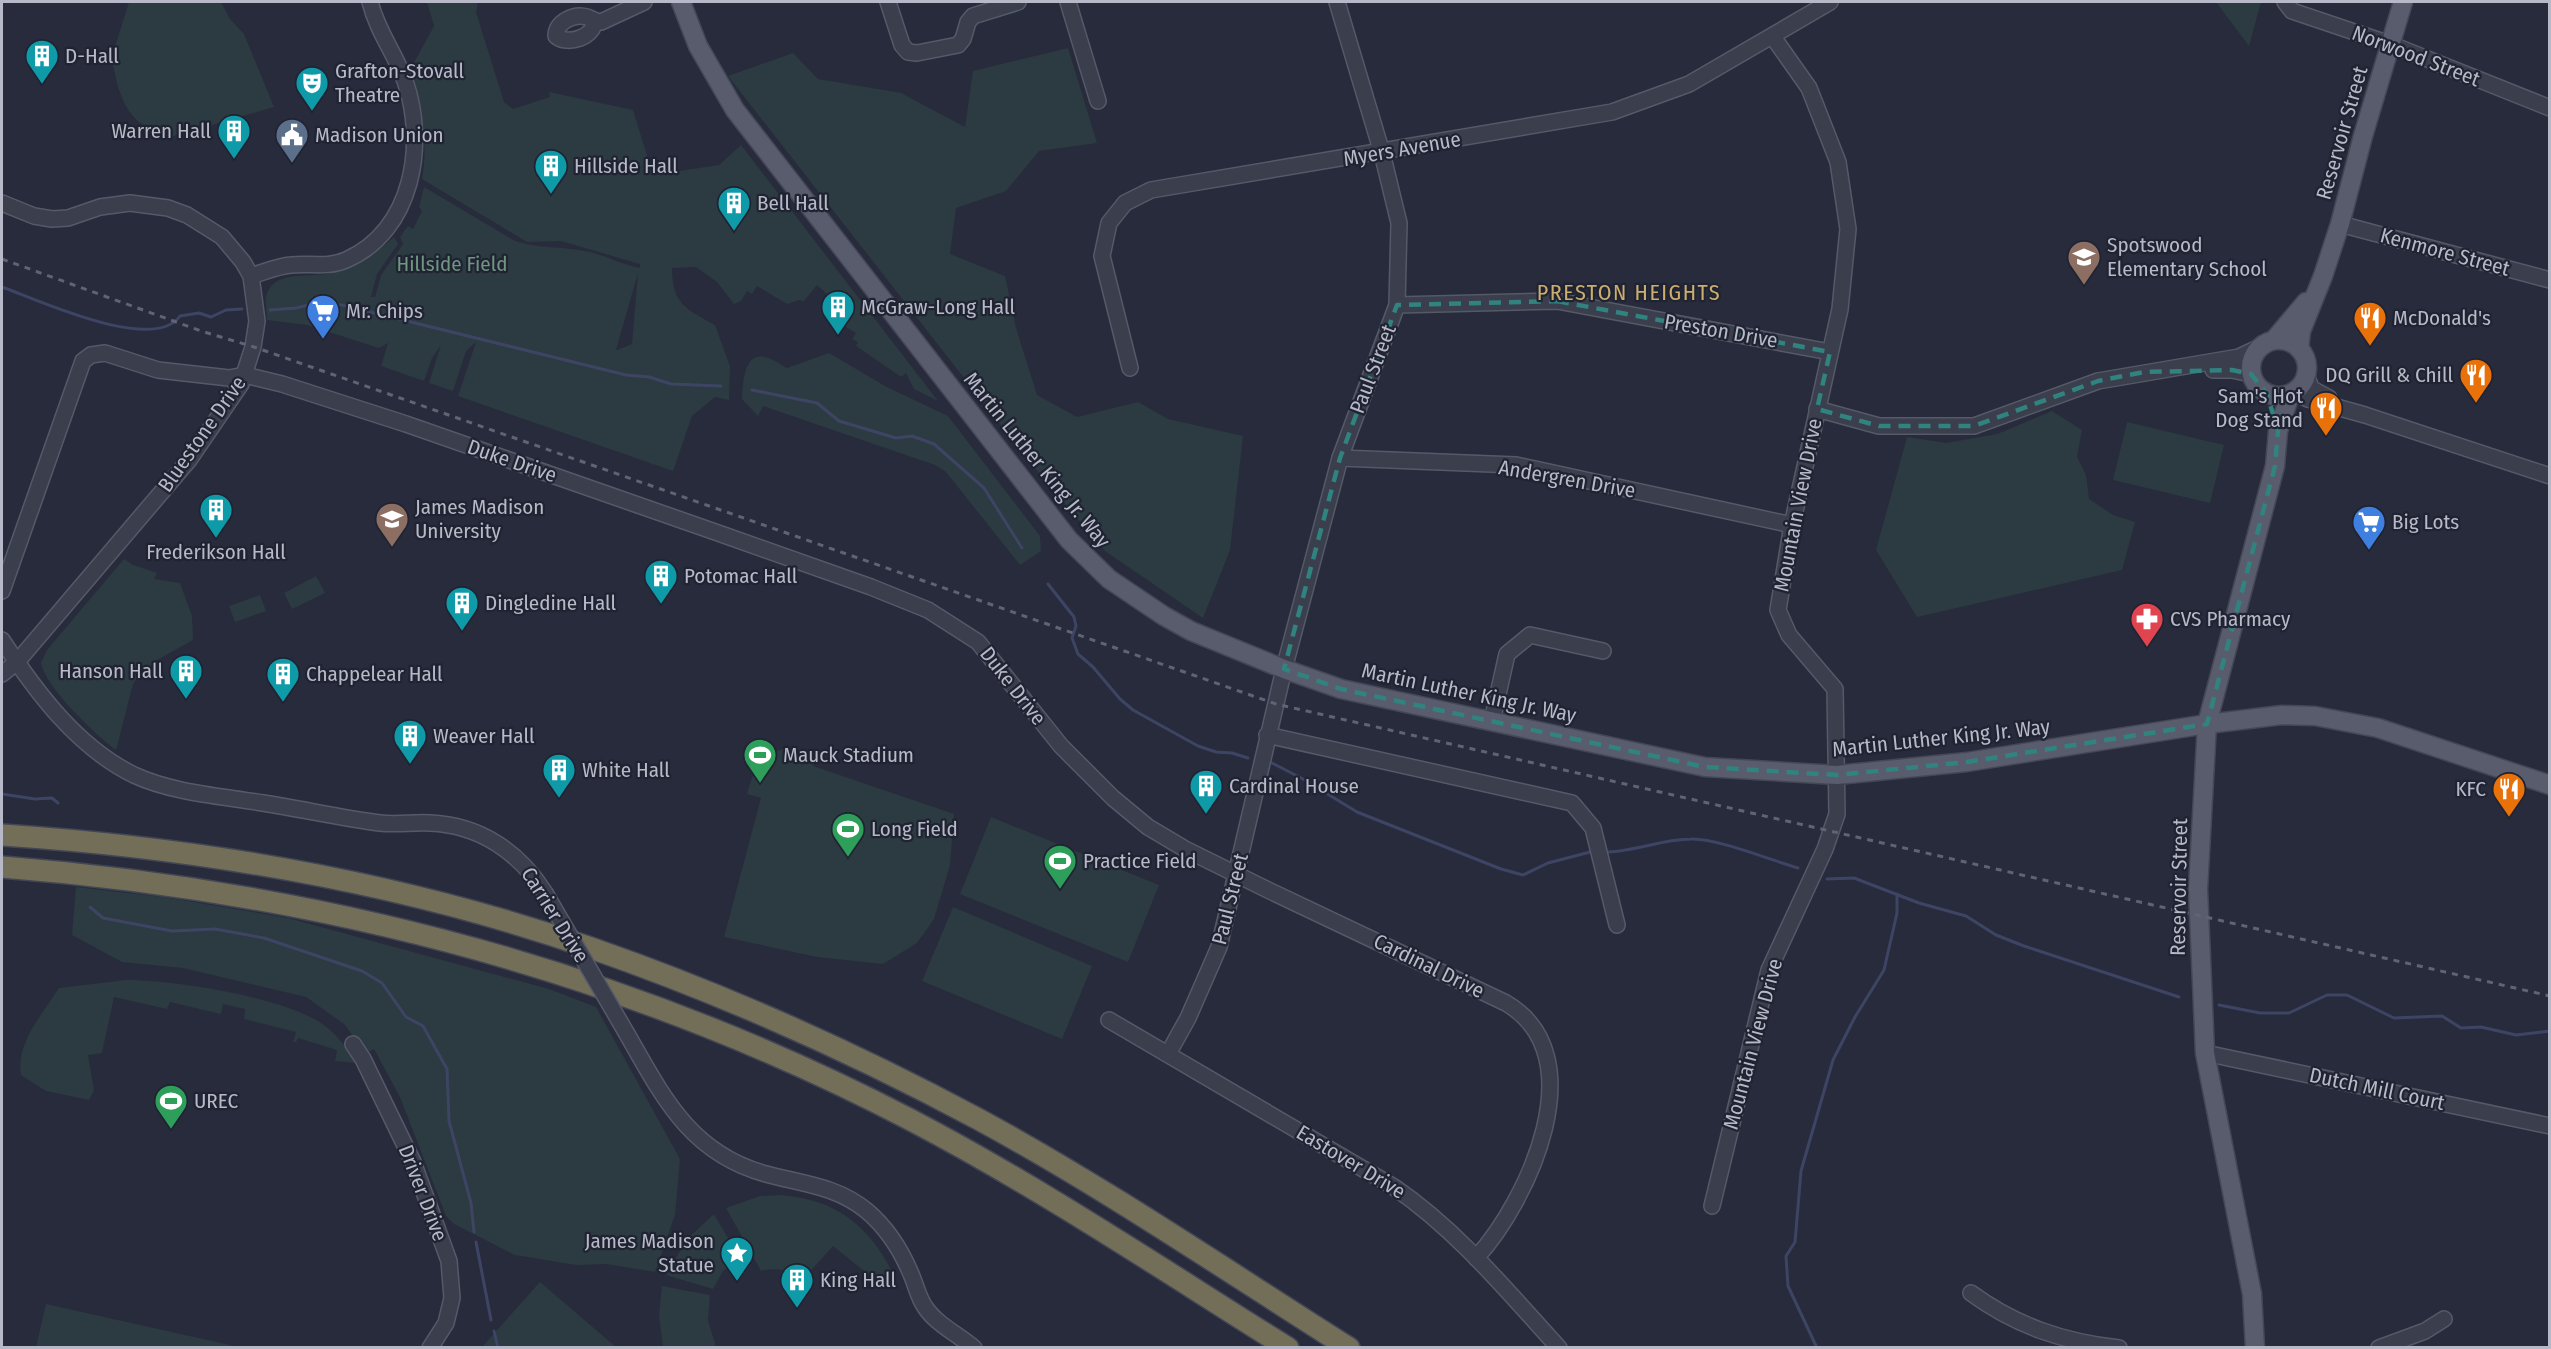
<svg xmlns="http://www.w3.org/2000/svg" width="2551" height="1349" viewBox="0 0 2551 1349" font-family="'Fira Sans Condensed',sans-serif">
<style>
.green{fill:#2c3a41;fill-rule:evenodd}
.lines{fill:none;stroke-linecap:round;stroke-linejoin:round}
.stream{stroke:#3e4564;stroke-width:3}
.minor-casing{stroke:#555968;stroke-width:18}
.major-casing{stroke:#444756;stroke-width:21}
.highway-casing{stroke:#424655;stroke-width:24}
.minor{stroke:#3a3e4d;stroke-width:15}
.major{stroke:#595c6d;stroke-width:18}
.highway{stroke:#726e58;stroke-width:21}
.rail{stroke:#5f6375;stroke-width:3;stroke-dasharray:6 6;stroke-linecap:butt}
.minor-bridge-casing{stroke:#555968;stroke-width:18;stroke-linecap:butt}
.minor-bridge{stroke:#3a3e4d;stroke-width:15}
.marked{fill:none;stroke:#318380;stroke-width:4.5;stroke-dasharray:12 8;stroke-linejoin:round}
.labels{text-anchor:middle;stroke-width:4.5;stroke-linejoin:round;paint-order:stroke}
.poi-label{font-size:21px;fill:#b7b9c8;stroke:#1f2332;text-anchor:start}
.street-label{font-size:21px;fill:#b7b9c8;stroke:#1f2332}
.park-label{font-size:21px;fill:#709682;stroke:#1f2332}
.neighbourhood-label{font-size:22px;letter-spacing:1.5px;fill:#cbad6e;stroke:#1f2332}
</style>
<rect width="100%" height="100%" fill="#272b3c"/>
<g class="green">
<path d="M129 2H221L230 19 244 34 274 107 167 138 166 133C135 129 123 107 116 79 114 69 113 61 105 54L114 50Z"/>
<path d="M427 2H478L476 12 504 102 513 109 550 97 549 92 633 110 653 175 719 165 741 145 938 401 914 389 906 373 901 377 856 346 858 342 852 339 856 333 829 317 836 306 826 299 827 294 817 285 804 301 799 300 787 304 757 286 752 294 747 291 741 301 734 304 717 282 696 267 672 268C672 305 687 309 715 325L730 366 729 400 715 397 692 416 673 471 458 396 476 342 466 351 453 391 429 383 441 345 432 358 424 381 381 366 388 343 379 348 307 325 267 320C267 310 263 297 269 289 282 269 316 279 334 272 357 264 376 254 394 237L398 244 377 274 371 297H375L381 275 403 244 400 237 408 226 413 229 422 211 419 207 424 187 515 241C539 249 565 246 590 252 607 256 622 265 640 268V264L561 241 527 242 422 179C429 141 420 108 410 70L434 26ZM638 273 632 344 617 350H616Z"/>
<path d="M2216 2H2261L2249 46Z"/>
<path d="M1068 48 1097 143 1039 151 1006 191 956 208 950 254 1005 276 1016 328 1037 395 1077 417 1138 402 1168 419 1243 436 1230 550 1203 618 1105 551 1029 461 728 76 793 53 818 79 901 93 965 127 973 71Z"/>
<path d="M829 353 885 386 948 416 1040 536 1041 551 1020 565 946 472 935 465 763 406 758 416 742 399C743 385 743 352 765 357 772 358 781 365 787 368Z"/>
<path d="M2052 411 2082 430 2077 457 2086 475 2089 499 2113 515 2135 522 2122 570 1917 617 1876 550 1907 437 1946 443 1997 434Z"/>
<path d="M2127 422 2224 445 2210 503 2113 480Z"/>
<path d="M124 559 133 565 157 573 154 579 180 583 192 616 193 640 157 660 158 663 140 674 133 684 116 750C95 734 46 688 41 663L47 650Z"/>
<path d="M316 576 325 593 292 609 284 593Z"/>
<path d="M260 595 266 611 235 622 229 606Z"/>
<path d="M793 747 817 755 813 766 954 814 950 865 934 919 917 943 883 964 817 957 724 937 761 798 747 794C755 765 762 752 793 747Z"/>
<path d="M991 817 1159 885 1128 962 960 894Z"/>
<path d="M76 887 163 897 288 918 549 989 596 1007 680 1159 675 1215 655 1272 606 1264 576 1265 515 1255 454 1224 446 1216 400 1097 374 1049 366 1053 344 1024 306 997 183 968 122 962 72 935Z"/>
<path d="M953 907 1092 966 1062 1039 922 981Z"/>
<path d="M126 980C174 980 286 997 324 1025 336 1034 346 1047 356 1059L355 1063 335 1061 337 1050 298 1038 296 1042H293L296 1032 244 1019 245 1009 223 1004 221 1014 170 1002 167 1009 114 997 102 1053 88 1055 94 1090 89 1100 46 1091 21 1075C15 1044 43 1013 59 988Z"/>
<path d="M781 1195C840 1200 871 1228 896 1279L891 1284 880 1281 869 1275 833 1246 806 1276C791 1271 777 1267 761 1271L726 1208 760 1196Z"/>
<path d="M714 1214 739 1257 723 1271 713 1289 666 1275 688 1238Z"/>
<path d="M540 1282 616 1347H482Z"/>
<path d="M662 1286 710 1295 708 1320 716 1347H663L659 1315Z"/>
<path d="M46 1304 239 1347H36Z"/>
</g>
<g class="lines">
<g class="stream">
<path d="M2 287C38 300 153 354 180 316L199 313 211 317 226 310 242 309"/>
<path d="M270 310 296 308 317 303 342 305 626 375 649 377 671 384 721 386"/>
<path d="M752 390 817 403 839 421 896 438 912 436 934 444 984 488 1022 548"/>
<path d="M1048 584 1074 617 1076 626 1072 638 1078 654 1093 667 1120 699 1133 710 1198 746 1216 752 1232 753 1248 758"/>
<path d="M1272 763 1303 779 1357 812 1501 869 1523 875 1548 863 1594 851"/>
<path d="M2 794 35 799 52 798 58 803"/>
<path d="M1604 852C1634 852 1662 839 1691 839 1717 838 1770 860 1798 868"/>
<path d="M1827 879 1854 878 1919 903 1966 916 1996 935 2024 946 2179 997"/>
<path d="M90 907 103 918 172 931 215 929 264 938 362 971 382 983 406 1017 423 1026 447 1069 449 1121 471 1203 474 1232"/>
<path d="M2219 1005 2260 1013H2289L2327 995H2347L2394 1018 2442 1016 2461 1028 2481 1027 2516 1035 2550 1031"/>
<path d="M476 1242 491 1320"/>
<path d="M494 1331 498 1348"/>
<path d="M1817 1348 1788 1286 1786 1256 1795 1242 1801 1171 1833 1060 1855 1017 1884 970 1897 913V894"/>
</g>
<g class="minor-casing">
<g id="minor">
<path d="M888 2 902 45 908 52 917 53 958 45 963 39 968 22 973 16 1018 2"/>
<path d="M1068 2 1098 101"/>
<path d="M2285 2 2292 11 2390 44 2550 108"/>
<path d="M594 21C595 37 567 46 556 36 556 22 574 13 587 17 593 19 595 22 601 22L644 2"/>
<path d="M2 203 34 216 52 219 68 218 100 207 130 203 168 208 187 215 222 237 243 262 251 276 257 321 253 347 241 384 189 460 17 662 2 674"/>
<path d="M2340 224 2550 280"/>
<path d="M251 276C264 272 278 266 291 265 310 263 328 268 346 260 413 231 427 144 405 81 395 53 378 33 370 2"/>
<path d="M1397 305 1557 301 1830 352"/>
<path d="M1130 368 1102 256 1109 223 1125 203 1151 190 1612 112 1689 84 1830 2"/>
<path d="M2213 370H2232L2251 374"/>
<path d="M2306 376 2312 389 2329 398"/>
<path d="M2293 392 2308 399 2365 415 2550 476"/>
<path d="M1817 409 1879 426H1974L2098 381 2239 357 2258 348"/>
<path d="M1340 458 1516 465 1792 525"/>
<path d="M2 591 83 361 91 355 105 353 158 370 229 378 245 375 282 384 406 424 721 534 871 587 928 610 978 642 1061 746 1113 798 1148 827 1185 849 1268 890 1506 1003C1596 1056 1528 1201 1476 1258"/>
<path d="M2 640C36 692 77 747 134 775 173 793 221 796 263 803 302 809 341 818 380 823 397 825 413 822 430 823 480 825 519 852 545 893"/>
<path d="M1492 721 1507 654 1530 635 1603 651"/>
<path d="M1267 735 1572 803 1593 828 1617 925"/>
<path d="M1109 1020 1394 1187C1458 1231 1507 1291 1559 1348"/>
<path d="M627 1034C663 1097 690 1153 766 1174 803 1184 837 1186 867 1211 887 1228 901 1250 911 1274 916 1285 918 1297 925 1307 936 1324 959 1335 974 1348"/>
<path d="M353 1044 363 1059 413 1162 449 1261 452 1298 446 1323 430 1348"/>
<path d="M2205 1053 2550 1126"/>
<path d="M1168 1054 1188 1018 1219 947 1284 669 1340 458 1397 305 1399 223 1382 153 1337 2"/>
<path d="M1712 1206 1769 970 1825 849 1837 814 1835 689 1789 635 1778 610 1792 525 1840 309 1848 229 1838 162 1809 88 1773 37"/>
<path d="M1971 1293C2016 1326 2064 1342 2119 1348"/>
<path d="M2379 1348 2425 1331 2444 1319"/>
</g>
</g>
<g class="major-casing">
<g id="major">
<path d="M681 2 698 46 735 110 1069 540 1109 579 1164 616 1191 631 1284 669 1341 689 1705 767 1837 775 1967 762 2207 724 2282 715 2315 716 2378 728 2550 785"/>
<circle cx="2279" cy="368" r="28"/>
<path d="M2274 340 2306 302"/>
<path d="M2299 349 2301 331 2323 276 2340 224 2363 136 2403 2"/>
<path d="M2255 1348 2252 1294 2205 1053 2198 889 2207 724 2275 466 2278 431 2290 395"/>
</g>
</g>
<g class="highway-casing">
<g id="highway">
<path d="M2 835C200 848 403 883 591 948 726 995 855 1053 980 1120 1107 1189 1227 1271 1349 1348"/>
<path d="M2 867C321 892 625 971 911 1120 1041 1188 1163 1270 1288 1348"/>
</g>
</g>
<use href="#minor" class="minor"/>
<use href="#major" class="major"/>
<use href="#highway" class="highway"/>
<path class="rail" d="M2 259 201 331 254 347 1276 704 2550 996"/>
<g class="minor-bridge-casing">
<path id="minor-bridge" d="M545 893 627 1034"/>
</g>
<use href="#minor-bridge" class="minor-bridge"/>
</g>
<path class="marked" d="M1557 301 1830 352 1817 409 1879 426H1974L2098 381 2144 372 2232 370 2251 374 2267 394 2278 431 2275 466 2207 724 1967 762 1837 775 1705 767 1341 689 1284 669 1340 458 1397 305Z"/>
<defs>
<g id="building-pin" transform="scale(1.725)"><path d="M0 17L-7.5 6A9.5 9.5 0 1 1 7.5 6Z" fill="#0f9aa8" stroke="#1f2332"/><path d="M-4-6H4V6H1V3H-1V6H-4ZM-2.5-4.3h1.7v1.8h-1.7ZM.8-4.3h1.7v1.8H.8ZM-2.5-1h1.7V.8h-1.7ZM.8-1h1.7V.8H.8Z" fill="#fff"/></g>
<g id="theatre-pin" transform="scale(1.725)"><path d="M0 17L-7.5 6A9.5 9.5 0 1 1 7.5 6Z" fill="#0f9aa8" stroke="#1f2332"/><path d="M-5-5.5Q0-4 5-5.5V0Q5 5 0 6Q-5 5-5 0ZM-3.3-2.5H-1v1.5H-3.3ZM1-2.5H3.3v1.5H1ZM-2.8 1Q0 5.5 2.8 1Z" fill="#fff"/></g>
<g id="civic-pin" transform="scale(1.725)"><path d="M0 17L-7.5 6A9.5 9.5 0 1 1 7.5 6Z" fill="#5c6f8a" stroke="#1f2332"/><path d="M-.6-6.5H3V-4.5H.6V-3L4-1V1h2V6H-6V1h2V-1L-.6-3ZM-1.2 2.5V6h2.4V2.5Z" fill="#fff"/></g>
<g id="school-pin" transform="scale(1.725)"><path d="M0 17L-7.5 6A9.5 9.5 0 1 1 7.5 6Z" fill="#8d6e63" stroke="#1f2332"/><path d="M0-5L7-2L0 1L-7-2ZM-4 1L0 2.5L4 1V4Q0 6-4 4Z" fill="#fff"/></g>
<g id="supermarket-pin" transform="scale(1.725)"><path d="M0 17L-7.5 6A9.5 9.5 0 1 1 7.5 6Z" fill="#3f7fe0" stroke="#1f2332"/><path d="M-6-5.5h2.5l.6 2H6L4.5 2H-2.5L-4.4-4H-6ZM-1.5 3.2a1.3 1.3 0 1 0 .1 0ZM3 3.2a1.3 1.3 0 1 0 .1 0Z" fill="#fff"/></g>
<g id="restaurant-pin" transform="scale(1.725)"><path d="M0 17L-7.5 6A9.5 9.5 0 1 1 7.5 6Z" fill="#e8710a" stroke="#1f2332"/><path d="M-5-6h1v4h1v-4h1v4h1v-4h1v5L-1.5 .5V6h-2V.5L-5-1ZM5-6V6H3V1.5H1.5Q1.5-4 5-6Z" fill="#fff"/></g>
<g id="university-pin" transform="scale(1.725)"><path d="M0 17L-7.5 6A9.5 9.5 0 1 1 7.5 6Z" fill="#8d6e63" stroke="#1f2332"/><path d="M0-5L7-2L0 1L-7-2ZM-4 1L0 2.5L4 1V4Q0 6-4 4Z" fill="#fff"/></g>
<g id="pharmacy-pin" transform="scale(1.725)"><path d="M0 17L-7.5 6A9.5 9.5 0 1 1 7.5 6Z" fill="#e0444e" stroke="#1f2332"/><path d="M-2-6h4v4h4v4h-4v4h-4v-4h-4v-4h4Z" fill="#fff"/></g>
<g id="stadium-pin" transform="scale(1.725)"><path d="M0 17L-7.5 6A9.5 9.5 0 1 1 7.5 6Z" fill="#2e9e5b" stroke="#1f2332"/><path d="M0-5a6.5 5 0 1 0 0 10a6.5 5 0 1 0 0-10ZM-3.5-1.8h7v3.6h-7Z" fill="#fff"/></g>
<g id="sight-pin" transform="scale(1.725)"><path d="M0 17L-7.5 6A9.5 9.5 0 1 1 7.5 6Z" fill="#0f9aa8" stroke="#1f2332"/><path d="M0-6L1.8-2.2L6-1.7L2.9 1.2L3.7 5.4L0 3.3L-3.7 5.4L-2.9 1.2L-6-1.7L-1.8-2.2Z" fill="#fff"/></g>
</defs>
<g fill-rule="evenodd">
<use href="#building-pin" x="42" y="56"/>
<use href="#theatre-pin" x="312" y="83"/>
<use href="#building-pin" x="234" y="131"/>
<use href="#civic-pin" x="292" y="135"/>
<use href="#building-pin" x="551" y="166"/>
<use href="#building-pin" x="734" y="203"/>
<use href="#school-pin" x="2084" y="257"/>
<use href="#building-pin" x="838" y="307"/>
<use href="#supermarket-pin" x="323" y="311"/>
<use href="#restaurant-pin" x="2370" y="318"/>
<use href="#restaurant-pin" x="2476" y="375"/>
<use href="#restaurant-pin" x="2326" y="408"/>
<use href="#building-pin" x="216" y="510"/>
<use href="#university-pin" x="392" y="519"/>
<use href="#supermarket-pin" x="2369" y="522"/>
<use href="#building-pin" x="661" y="576"/>
<use href="#building-pin" x="462" y="603"/>
<use href="#pharmacy-pin" x="2147" y="619"/>
<use href="#building-pin" x="186" y="671"/>
<use href="#building-pin" x="283" y="674"/>
<use href="#building-pin" x="410" y="736"/>
<use href="#stadium-pin" x="760" y="755"/>
<use href="#building-pin" x="559" y="770"/>
<use href="#building-pin" x="1206" y="786"/>
<use href="#restaurant-pin" x="2509" y="789"/>
<use href="#stadium-pin" x="848" y="829"/>
<use href="#stadium-pin" x="1060" y="861"/>
<use href="#stadium-pin" x="171" y="1101"/>
<use href="#sight-pin" x="737" y="1253"/>
<use href="#building-pin" x="797" y="1280"/>
</g>
<g class="labels">
<g class="poi-label">
<text x="65" y="63">D-Hall</text>
<text x="335" y="78">Grafton-Stovall<tspan x="335" dy="24">Theatre</tspan></text>
<text x="211" y="138" text-anchor="end">Warren Hall</text>
<text x="315" y="142">Madison Union</text>
<text x="574" y="173">Hillside Hall</text>
<text x="757" y="210">Bell Hall</text>
<text x="2107" y="252">Spotswood<tspan x="2107" dy="24">Elementary School</tspan></text>
<text x="861" y="314">McGraw-Long Hall</text>
<text x="346" y="318">Mr. Chips</text>
<text x="2393" y="325">McDonald's</text>
<text x="2453" y="382" text-anchor="end">DQ Grill &amp; Chill</text>
<text x="2303" y="403" text-anchor="end">Sam's Hot<tspan x="2303" dy="24">Dog Stand</tspan></text>
<text x="415" y="514">James Madison<tspan x="415" dy="24">University</tspan></text>
<text x="2392" y="529">Big Lots</text>
<text x="216" y="559" text-anchor="middle">Frederikson Hall</text>
<text x="684" y="583">Potomac Hall</text>
<text x="485" y="610">Dingledine Hall</text>
<text x="2170" y="626">CVS Pharmacy</text>
<text x="163" y="678" text-anchor="end">Hanson Hall</text>
<text x="306" y="681">Chappelear Hall</text>
<text x="433" y="743">Weaver Hall</text>
<text x="783" y="762">Mauck Stadium</text>
<text x="582" y="777">White Hall</text>
<text x="1229" y="793">Cardinal House</text>
<text x="2486" y="796" text-anchor="end">KFC</text>
<text x="871" y="836">Long Field</text>
<text x="1083" y="868">Practice Field</text>
<text x="194" y="1108">UREC</text>
<text x="714" y="1248" text-anchor="end">James Madison<tspan x="714" dy="24">Statue</tspan></text>
<text x="820" y="1287">King Hall</text>
</g>
<g class="street-label">
<text transform="translate(2416 56) rotate(21)" y="7">Norwood Street</text>
<text transform="translate(2342 133) rotate(-74)" y="7">Reservoir Street</text>
<text transform="translate(1402 149) rotate(-10)" y="7">Myers Avenue</text>
<text transform="translate(2445 252) rotate(15)" y="7">Kenmore Street</text>
<text transform="translate(1721 331) rotate(10)" y="7">Preston Drive</text>
<text transform="translate(1373 369) rotate(-69)" y="7">Paul Street</text>
<text transform="translate(202 434) rotate(-55)" y="7">Bluestone Drive</text>
<text transform="translate(1037 460) rotate(51)" y="7">Martin Luther King Jr. Way</text>
<text transform="translate(512 461) rotate(19)" y="7">Duke Drive</text>
<text transform="translate(1567 479) rotate(10)" y="7">Andergren Drive</text>
<text transform="translate(1798 505) rotate(-79)" y="7">Mountain View Drive</text>
<text transform="translate(1013 686) rotate(52)" y="7">Duke Drive</text>
<text transform="translate(1469 693) rotate(12)" y="7">Martin Luther King Jr. Way</text>
<text transform="translate(1941 738) rotate(-6)" y="7">Martin Luther King Jr. Way</text>
<text transform="translate(2179 887) rotate(-89)" y="7">Reservoir Street</text>
<text transform="translate(1230 899) rotate(-76)" y="7">Paul Street</text>
<text transform="translate(555 915) rotate(58)" y="7">Carrier Drive</text>
<text transform="translate(1429 966) rotate(26)" y="7">Cardinal Drive</text>
<text transform="translate(1753 1044) rotate(-75)" y="7">Mountain View Drive</text>
<text transform="translate(2377 1089) rotate(12)" y="7">Dutch Mill Court</text>
<text transform="translate(1351 1162) rotate(31)" y="7">Eastover Drive</text>
<text transform="translate(423 1193) rotate(69)" y="7">Driver Drive</text>
</g>
<g class="park-label">
<text x="452" y="271">Hillside Field</text>
</g>
<g class="neighbourhood-label">
<text x="1629" y="300">PRESTON HEIGHTS</text>
</g>
</g>
<rect width="2551" height="1349" fill="none" stroke="#b7b9c8" stroke-width="6"/>
</svg>
